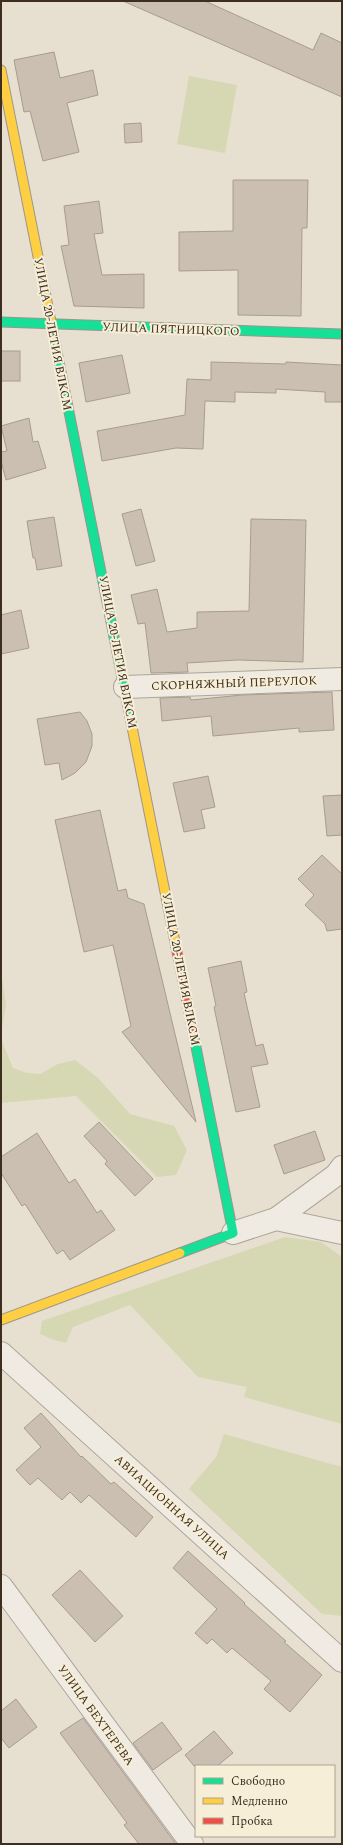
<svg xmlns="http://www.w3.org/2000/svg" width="343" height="1845" viewBox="0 0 343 1845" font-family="Spectral,serif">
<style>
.green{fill:#d6d7b3}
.building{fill:#cbbfb2;stroke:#a89c90}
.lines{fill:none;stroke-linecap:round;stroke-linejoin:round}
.street-casing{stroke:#ada599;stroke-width:24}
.fast-casing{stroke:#9c958a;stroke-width:11}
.slow-casing{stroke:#9c958a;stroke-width:11}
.jam-casing{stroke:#9c958a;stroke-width:11}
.street{stroke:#efebe3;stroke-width:22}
.fast{stroke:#16e098;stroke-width:9}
.slow{stroke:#ffcf43;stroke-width:9}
.jam{stroke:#f24e42;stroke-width:9}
.labels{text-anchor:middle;stroke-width:4;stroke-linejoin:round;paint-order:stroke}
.street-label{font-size:12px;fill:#3d2e20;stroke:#f7eed8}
</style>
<rect width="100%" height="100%" fill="#e7e0d1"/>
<g class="green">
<path d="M189 76 237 85 225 153 177 144Z"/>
<path d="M1 972 6 1005 1 1034Z"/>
<path d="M1 1039 13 1068 27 1073 40 1074 58 1064 75 1060 98 1078 130 1114 174 1126 187 1150 176 1175 157 1177 76 1096 1 1103Z"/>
<path d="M285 1237 321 1242 342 1257V1424L244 1397 247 1387 198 1377 130 1305 73 1327 66 1343 54 1340 40 1334 42 1321Z"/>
<path d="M224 1434 342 1467V1616L322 1614 189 1489 216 1457Z"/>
</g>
<g class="building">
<path d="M123 1H205L313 50 321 33 342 43V97Z"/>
<path d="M54 52 60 78 93 70 98 95 67 103 79 152 43 161 30 111 24 112 14 60Z"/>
<path d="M141 123 142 142 125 143 124 124Z"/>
<path d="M233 180H308L307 228H302L301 316 238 315V270L179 271V232L233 231Z"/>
<path d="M99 201 103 233 94 234 102 275 144 274V308L74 306 61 246 69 245 64 206Z"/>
<rect x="1" y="351" width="19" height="30"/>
<path d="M122 355 130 393 86 402 79 363Z"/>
<path d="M211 362 286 364V362L342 365V402H325V392L276 389V393L235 392V402L205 401 203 449 176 448 102 461 97 431 185 415 187 379 211 380Z"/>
<path d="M29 418 33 442 38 441 46 468 6 480 1 461V452L7 451 1 426Z"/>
<path d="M141 509 155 561 136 566 122 514Z"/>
<path d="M54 517 62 566 37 570 35 558H33L27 521Z"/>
<path d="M251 519 306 520 303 662 238 660 187 663 188 672 151 673 145 623 138 624 131 595 157 589 167 632 197 628V612L249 611Z"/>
<path d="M21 610 29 648 1 654V615Z"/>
<path d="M332 692 334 730 299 732V728L213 736 211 716 162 721 160 698 190 697 191 700 242 695Z"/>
<path d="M80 712 87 721 92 734V746L86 762 75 773 62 780 59 763 45 765 37 719Z"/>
<path d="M208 776 215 807 201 810 205 828 184 832 173 783Z"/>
<path d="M342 795V835L327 836 323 796Z"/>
<path d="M100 810 118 891 126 889 128 898 144 904 196 1122 122 1032 131 1026 113 945 84 952 55 820Z"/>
<path d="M322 855 342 874V929L327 931 325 924 305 905 314 895 298 879Z"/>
<path d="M241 961 247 992 244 993 256 1046 263 1044 268 1064 251 1067 260 1107 236 1112 214 1007 216 1006 208 968Z"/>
<path d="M99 1122 153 1179 135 1196 105 1164 107 1161 84 1136Z"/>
<path d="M315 1131 325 1160 284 1174 274 1145Z"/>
<path d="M37 1133 69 1183 75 1179 97 1213 101 1210 115 1230 70 1260 63 1250 57 1254 25 1204 22 1206 1 1173V1157Z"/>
<path d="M41 1413 81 1457 82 1456 111 1484 114 1482 153 1517 136 1537 89 1495 81 1503 70 1492 62 1500 38 1478 30 1485 16 1470 41 1447 24 1428Z"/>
<path d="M188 1551 245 1603 244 1604 286 1641 284 1642 322 1675 290 1712 264 1689 271 1681 232 1648 227 1653 212 1639 207 1644 195 1633 217 1609 173 1568Z"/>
<path d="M80 1570 123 1616 95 1642 52 1595Z"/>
<path d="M16 1699 37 1727 9 1748 1 1738V1711Z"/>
<path d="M83 1718 176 1844H139L124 1825 127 1823 60 1733Z"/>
<path d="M162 1722 182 1749 153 1770 133 1743Z"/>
<path d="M214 1731 233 1753 217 1766H194L185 1755Z"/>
</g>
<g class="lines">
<g class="street-casing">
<g id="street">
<path d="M125 687 342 679"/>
<path d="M276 1219 336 1175 342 1167"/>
<path d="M233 1233 276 1219 342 1233"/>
<path d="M1 1353 342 1661"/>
<path d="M1 1586 192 1844"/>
</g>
</g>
<g class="fast-casing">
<g id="fast">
<path d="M1 322 342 334"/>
<path d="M54 337 131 722"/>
<path d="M180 1253 233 1233 194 1037"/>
</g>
</g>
<g class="slow-casing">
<g id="slow">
<path d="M1 70 54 337"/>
<path d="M131 722 176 947"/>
<path d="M1 1320 180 1253"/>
</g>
</g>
<g class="jam-casing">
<path id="jam" d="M176 947 194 1037"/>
</g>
<use href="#street" class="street"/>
<use href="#fast" class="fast"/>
<use href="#slow" class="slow"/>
<use href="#jam" class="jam"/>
</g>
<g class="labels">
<g class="street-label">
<text transform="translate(171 329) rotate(2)" y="4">УЛИЦА ПЯТНИЦКОГО</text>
<text transform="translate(53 334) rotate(79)" y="4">УЛИЦА 20-ЛЕТИЯ ВЛКСМ</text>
<text transform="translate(118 652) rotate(79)" y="4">УЛИЦА 20-ЛЕТИЯ ВЛКСМ</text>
<text transform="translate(234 683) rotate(-2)" y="4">СКОРНЯЖНЫЙ ПЕРЕУЛОК</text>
<text transform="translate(181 969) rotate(79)" y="4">УЛИЦА 20-ЛЕТИЯ ВЛКСМ</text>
<text transform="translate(172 1507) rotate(42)" y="4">АВИАЦИОННАЯ УЛИЦА</text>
<text transform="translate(96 1715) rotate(54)" y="4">УЛИЦА БЕХТЕРЕВА</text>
</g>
</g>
<rect width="343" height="1845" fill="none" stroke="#3d2e20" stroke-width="4"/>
<rect x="195" y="1765" width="140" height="72" fill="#f7eed8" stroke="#ada18e"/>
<rect x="203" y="1778" width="20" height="6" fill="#16e098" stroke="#ada18e"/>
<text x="231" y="1785" font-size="12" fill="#3d2e20">Свободно</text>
<rect x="203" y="1798" width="20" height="6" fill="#ffcf43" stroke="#ada18e"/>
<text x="231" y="1805" font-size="12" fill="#3d2e20">Медленно</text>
<rect x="203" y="1818" width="20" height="6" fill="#f24e42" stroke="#ada18e"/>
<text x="231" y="1825" font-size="12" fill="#3d2e20">Пробка</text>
</svg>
